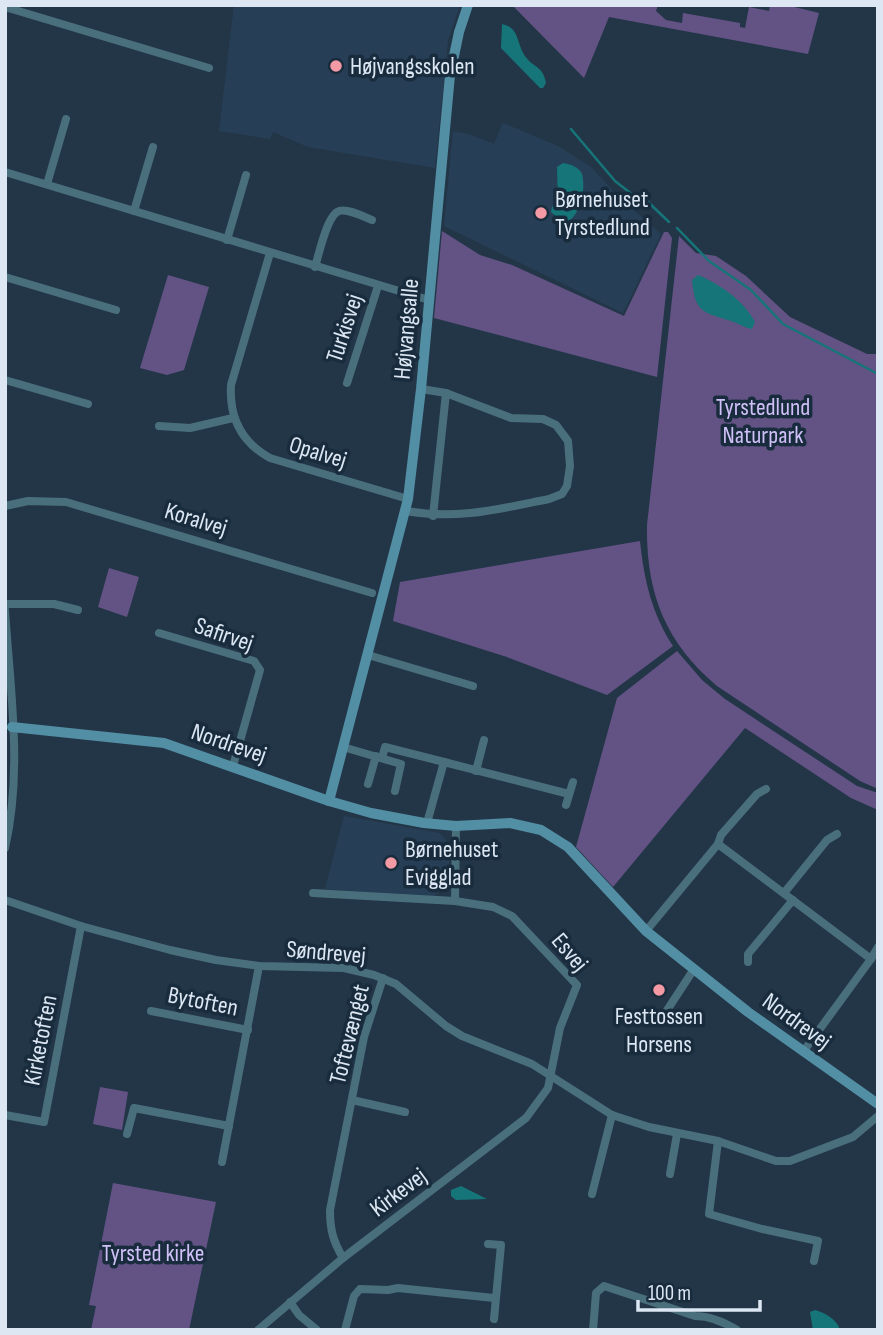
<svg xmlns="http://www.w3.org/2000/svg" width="883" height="1335" viewBox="0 0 883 1335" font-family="'Sofia Sans Condensed',sans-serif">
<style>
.built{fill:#273f56}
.green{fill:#635385}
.water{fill:#167578}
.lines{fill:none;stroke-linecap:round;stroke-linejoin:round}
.stream{stroke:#167578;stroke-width:2.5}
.street{stroke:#4a6f7c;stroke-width:8}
.secondary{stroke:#538fa4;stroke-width:10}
.poi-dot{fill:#f49aa4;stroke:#192c3d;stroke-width:2.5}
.labels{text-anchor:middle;stroke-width:7;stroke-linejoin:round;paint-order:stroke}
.poi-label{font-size:24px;fill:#dce7f3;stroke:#192c3d;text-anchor:start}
.street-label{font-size:24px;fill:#dce7f3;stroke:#192c3d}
.park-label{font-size:24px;fill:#d0c0f8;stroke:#192c3d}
</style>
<rect width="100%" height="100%" fill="#233648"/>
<g class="built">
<path d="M234 5H460L448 40 435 168 308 147 273 132 270 139 219 131Z"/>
<path d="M503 123 558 146 591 167 621 199 661 234 623 313 444 226 453 131 468 134 494 144Z"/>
<path d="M344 816 439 833 449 843V883L433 897 325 889Z"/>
</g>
<g class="green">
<path d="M512 5H658L656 11 666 20 682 23 683 13 740 23V27L745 28 749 7 769 11 770 5H786L819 13 808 54 609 17 584 78Z"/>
<path d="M442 231 480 255 512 265 624 316 664 232H668L672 238 657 377 434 318Z"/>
<path d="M679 236 696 253 716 256 746 276 790 317 867 354H878V789L860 781 717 686C665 642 646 593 647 525Z"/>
<path d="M168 275 209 287 184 370 167 375 140 368Z"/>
<path d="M640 541C644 580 652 614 673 646L607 695 507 657 393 621 400 582Z"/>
<path d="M109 568 139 577 127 617 98 607Z"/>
<path d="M677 651 702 680 725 699 857 786 878 793V810L851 798 745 728 613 887 576 847 617 698Z"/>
<path d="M100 1087 128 1092 122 1130 93 1124Z"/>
<path d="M113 1183 216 1202 189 1330H91L96 1306 89 1305Z"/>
</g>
<g class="water">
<path d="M502 24C520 28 516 43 525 56 533 68 543 65 546 83L543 88H540L501 48Z"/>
<path d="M563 163C570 164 579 167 582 174 586 189 581 213 568 222L558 218 551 212 552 207 558 200 557 167Z"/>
<path d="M698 275C720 284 744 301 755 322L752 329C744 328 739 323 731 321 703 312 695 313 692 280Z"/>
<path d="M461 1186 487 1199 456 1200 451 1196V1190Z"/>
<path d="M815 1310C825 1313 837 1319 840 1330H813L810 1312Z"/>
</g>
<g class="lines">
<g class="stream">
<path d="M571 129 615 181 633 195 648 202 669 222"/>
<path d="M677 228 709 261 751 290 783 324 878 374"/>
</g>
<g class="street">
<path d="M5 7 209 68"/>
<path d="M5 172 429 300"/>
<path d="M47 184 66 119"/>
<path d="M134 211 153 147"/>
<path d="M227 240 246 175"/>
<path d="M270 253 231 385C229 418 241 442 270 458L408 499"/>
<path d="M315 267C319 254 327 215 339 211 348 208 364 217 372 220"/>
<path d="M5 277 116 310"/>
<path d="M5 380 88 404"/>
<path d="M347 383 378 286"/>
<path d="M159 426 190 428 233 418"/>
<path d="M5 506 28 501 66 502 372 593"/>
<path d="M406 511C458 520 499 509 549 499L562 494 567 486 570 466 568 441 556 425 543 419 511 418 446 393 421 389"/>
<path d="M433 516 446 393"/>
<path d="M5 604H54L78 610"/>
<path d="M5 610C10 688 23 770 5 848"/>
<path d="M159 633 254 661 260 670 233 766"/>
<path d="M368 655 473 686"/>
<path d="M343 747 401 764 395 791"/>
<path d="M382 758 385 747 444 762 427 823"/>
<path d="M444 762 569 794"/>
<path d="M476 771 484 740"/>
<path d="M368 784 376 756"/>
<path d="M566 805 573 782"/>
<path d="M718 844 721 835 757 794 766 789"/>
<path d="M784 893 827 840 837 834"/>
<path d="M5 900 81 926 170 950 216 960 259 966 344 968 374 975 396 984 446 1026 462 1036 532 1064 612 1115 649 1127 718 1141 776 1161H790L853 1137 878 1116"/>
<path d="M455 901 456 826"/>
<path d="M646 931 718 844 871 959 803 1052"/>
<path d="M871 959 878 947"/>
<path d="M748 962V954L793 900"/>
<path d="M151 1011 248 1030"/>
<path d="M660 1021 694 969"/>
<path d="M352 1100 405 1112"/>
<path d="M5 1115 44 1122 81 926"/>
<path d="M127 1134 134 1108 229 1126"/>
<path d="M718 1141 709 1214 762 1229 818 1241 814 1261"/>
<path d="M222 1162 259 966"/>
<path d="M670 1174 677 1134"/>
<path d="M592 1194 612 1115"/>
<path d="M488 1244 501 1245 494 1319"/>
<path d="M343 1258C333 1241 330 1230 330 1210L364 1037 383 978"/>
<path d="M290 1302 299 1315 317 1330"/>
<path d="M258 1330 343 1258 526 1118 548 1088 560 1028 577 985 512 916 493 907 455 901 313 893"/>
<path d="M345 1330 354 1296 360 1289 388 1290 398 1288 494 1298"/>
<path d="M593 1330 596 1293 604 1286 695 1316C709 1316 724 1322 737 1330"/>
</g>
<g class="secondary">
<path d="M12 727 164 743 329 801 371 813 424 823 456 826 510 823 541 830 568 847 646 931 748 1012 878 1104"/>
<path d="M329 801 408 499 421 389 450 75 459 32 468 5"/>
</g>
</g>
<g class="poi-dot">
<circle cx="336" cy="66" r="7"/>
<circle cx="541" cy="213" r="7"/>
<circle cx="391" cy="863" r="7"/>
<circle cx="659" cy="990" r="7"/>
</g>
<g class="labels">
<g class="poi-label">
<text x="350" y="74">Højvangsskolen</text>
<text x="555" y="207">Børnehuset<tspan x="555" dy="28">Tyrstedlund</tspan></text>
<text x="405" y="857">Børnehuset<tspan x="405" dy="28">Evigglad</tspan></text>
<text x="659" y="1024" text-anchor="middle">Festtossen<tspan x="659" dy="28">Horsens</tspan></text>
</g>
<g class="street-label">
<text transform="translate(344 328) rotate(-72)" y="8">Turkisvej</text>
<text transform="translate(406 329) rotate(-85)" y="8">Højvangsalle</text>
<text transform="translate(318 452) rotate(17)" y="8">Opalvej</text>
<text transform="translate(196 519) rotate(17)" y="8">Koralvej</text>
<text transform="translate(224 634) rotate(19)" y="8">Safirvej</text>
<text transform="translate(229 743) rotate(19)" y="8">Nordrevej</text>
<text transform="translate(326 952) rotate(5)" y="8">Søndrevej</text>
<text transform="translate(570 952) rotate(50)" y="8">Esvej</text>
<text transform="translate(203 1001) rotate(11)" y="8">Bytoften</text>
<text transform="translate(797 1021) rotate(36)" y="8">Nordrevej</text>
<text transform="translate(349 1034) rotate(-76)" y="8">Toftevænget</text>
<text transform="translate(40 1040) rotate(-79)" y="8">Kirketoften</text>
<text transform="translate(398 1192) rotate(-37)" y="8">Kirkevej</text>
</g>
<g class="park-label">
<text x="763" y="415">Tyrstedlund<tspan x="763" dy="28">Naturpark</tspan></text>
<text x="153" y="1261">Tyrsted kirke</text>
</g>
</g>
<rect width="883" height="1335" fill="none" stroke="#dce7f3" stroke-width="14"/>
<path d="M638 1300v10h122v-10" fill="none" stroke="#dce7f3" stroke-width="3.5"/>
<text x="648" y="1300" font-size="21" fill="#dce7f3" stroke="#192c3d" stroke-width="5" paint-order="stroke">100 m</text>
</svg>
